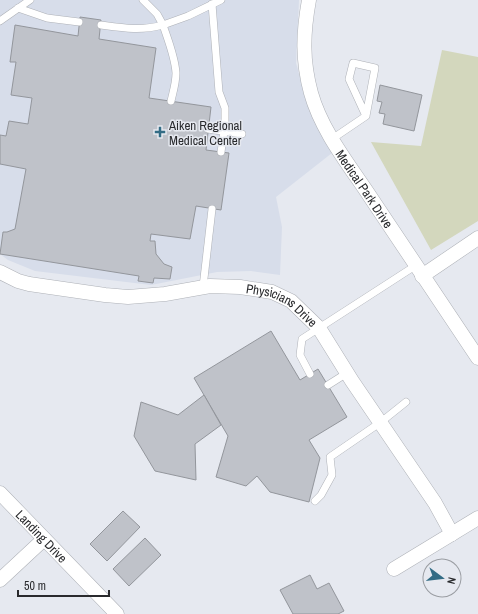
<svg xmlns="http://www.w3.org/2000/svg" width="478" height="614" viewBox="0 0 478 614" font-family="'Archivo Narrow',sans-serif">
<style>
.built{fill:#d7ddea}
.green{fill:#d3d7bd}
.building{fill:#bfc2c9;stroke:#93969c}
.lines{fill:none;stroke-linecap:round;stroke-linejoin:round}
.lane-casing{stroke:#aeb1b7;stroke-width:8}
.street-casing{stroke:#aeb1b7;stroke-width:15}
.lane{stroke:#fff;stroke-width:7}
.street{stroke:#fff;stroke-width:14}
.poi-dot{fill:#336c85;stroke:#e6e9f0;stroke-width:1.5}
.labels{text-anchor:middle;stroke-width:3;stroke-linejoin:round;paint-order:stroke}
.poi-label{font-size:13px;fill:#292a2d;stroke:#e6e9f0;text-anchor:start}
.street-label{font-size:13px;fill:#292a2d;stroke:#e6e9f0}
</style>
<rect width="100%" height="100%" fill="#e6e9f0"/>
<path class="built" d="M0 0H299L296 63 309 110 332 153 276 197 282 227 280 275 251 271 217 272 151 285 35 271 8 260 0 254Z"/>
<path class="green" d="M442 50 478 57V221L431 250 371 142 421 146Z"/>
<g class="building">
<path d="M80 17 101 20 99 39 156 48 149 98 211 107 206 150 229 153 221 210 196 206 190 239 151 234 150 241H155L156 254 164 264 172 267 170 279 154 278 153 283 138 281 139 276 0 254 3 232H7L15 229 26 169 0 164V135L6 136 9 121 28 124 32 98 11 95 16 62H10L15 25 78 36Z"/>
<path d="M380 85 422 95 414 131 383 124 385 114 379 113 382 102 377 101Z"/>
<path d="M271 331 300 380 318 369 347 417 309 440 320 458 309 502 270 492 257 476 246 486 216 477 228 436 194 378Z"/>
<path d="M204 395 221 425 195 444 196 480 155 471 134 436 141 402 178 415Z"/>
<path d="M123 511 140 527 107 561 90 544Z"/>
<path d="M145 538 161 555 129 586 113 569Z"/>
<path d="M310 575 317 589 329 583 344 611 338 614H293L280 590Z"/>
</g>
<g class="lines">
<g class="lane-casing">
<g id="lane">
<path d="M143 0 157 14 163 25 188 16 221 0"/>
<path d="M212 4 219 92 225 108V125L221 152"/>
<path d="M18 8 47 18 79 22"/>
<path d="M0 21 30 0"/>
<path d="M101 25C123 28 141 31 163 25 168 40 175 57 176 73 176 83 173 92 171 101"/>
<path d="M208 129 242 134"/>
<path d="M332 139 366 116 375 68 353 63 349 79 366 116"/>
<path d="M203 287 212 209"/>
<path d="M310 374 300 355 302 339 415 266"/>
<path d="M328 385 347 373"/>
<path d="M315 501 321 495 332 475 330 457 381 422 406 402"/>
</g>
</g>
<g class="street-casing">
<g id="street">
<path id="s1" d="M309 0C303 33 302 60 311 93 321 129 346 161 367 192 404 248 441 303 478 358"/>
<path id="s2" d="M0 272 18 281 29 284 105 295 128 297 165 294 210 286 240 287 272 292 291 301 319 328 352 381 435 503 452 534"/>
<path d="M422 276 478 238"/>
<path id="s3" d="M0 493 117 614"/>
<path d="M394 569 478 518"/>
<path d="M0 580 44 539"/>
</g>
</g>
<use href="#lane" class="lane"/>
<use href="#street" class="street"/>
</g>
<path class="poi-dot" d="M158 126h4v4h4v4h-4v4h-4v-4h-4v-4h4z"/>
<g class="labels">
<g class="poi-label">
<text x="169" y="130">Aiken Regional<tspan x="169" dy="15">Medical Center</tspan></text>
</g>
<g class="street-label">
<text dy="5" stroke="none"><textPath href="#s1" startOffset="204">Medical Park Drive</textPath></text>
<text dy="5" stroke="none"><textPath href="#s2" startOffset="291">Physicians Drive</textPath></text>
<text dy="5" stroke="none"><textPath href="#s3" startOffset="60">Landing Drive</textPath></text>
</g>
</g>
<g transform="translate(442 578) rotate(105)"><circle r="19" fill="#e6e9f0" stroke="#9a9da2"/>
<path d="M0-3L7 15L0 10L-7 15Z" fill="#336c85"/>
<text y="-6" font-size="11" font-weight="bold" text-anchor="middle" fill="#292a2d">N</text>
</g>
<path d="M18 590v6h91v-6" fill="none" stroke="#292a2d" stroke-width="2"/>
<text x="24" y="590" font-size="12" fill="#292a2d" stroke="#e6e9f0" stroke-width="3" paint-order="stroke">50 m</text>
</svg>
